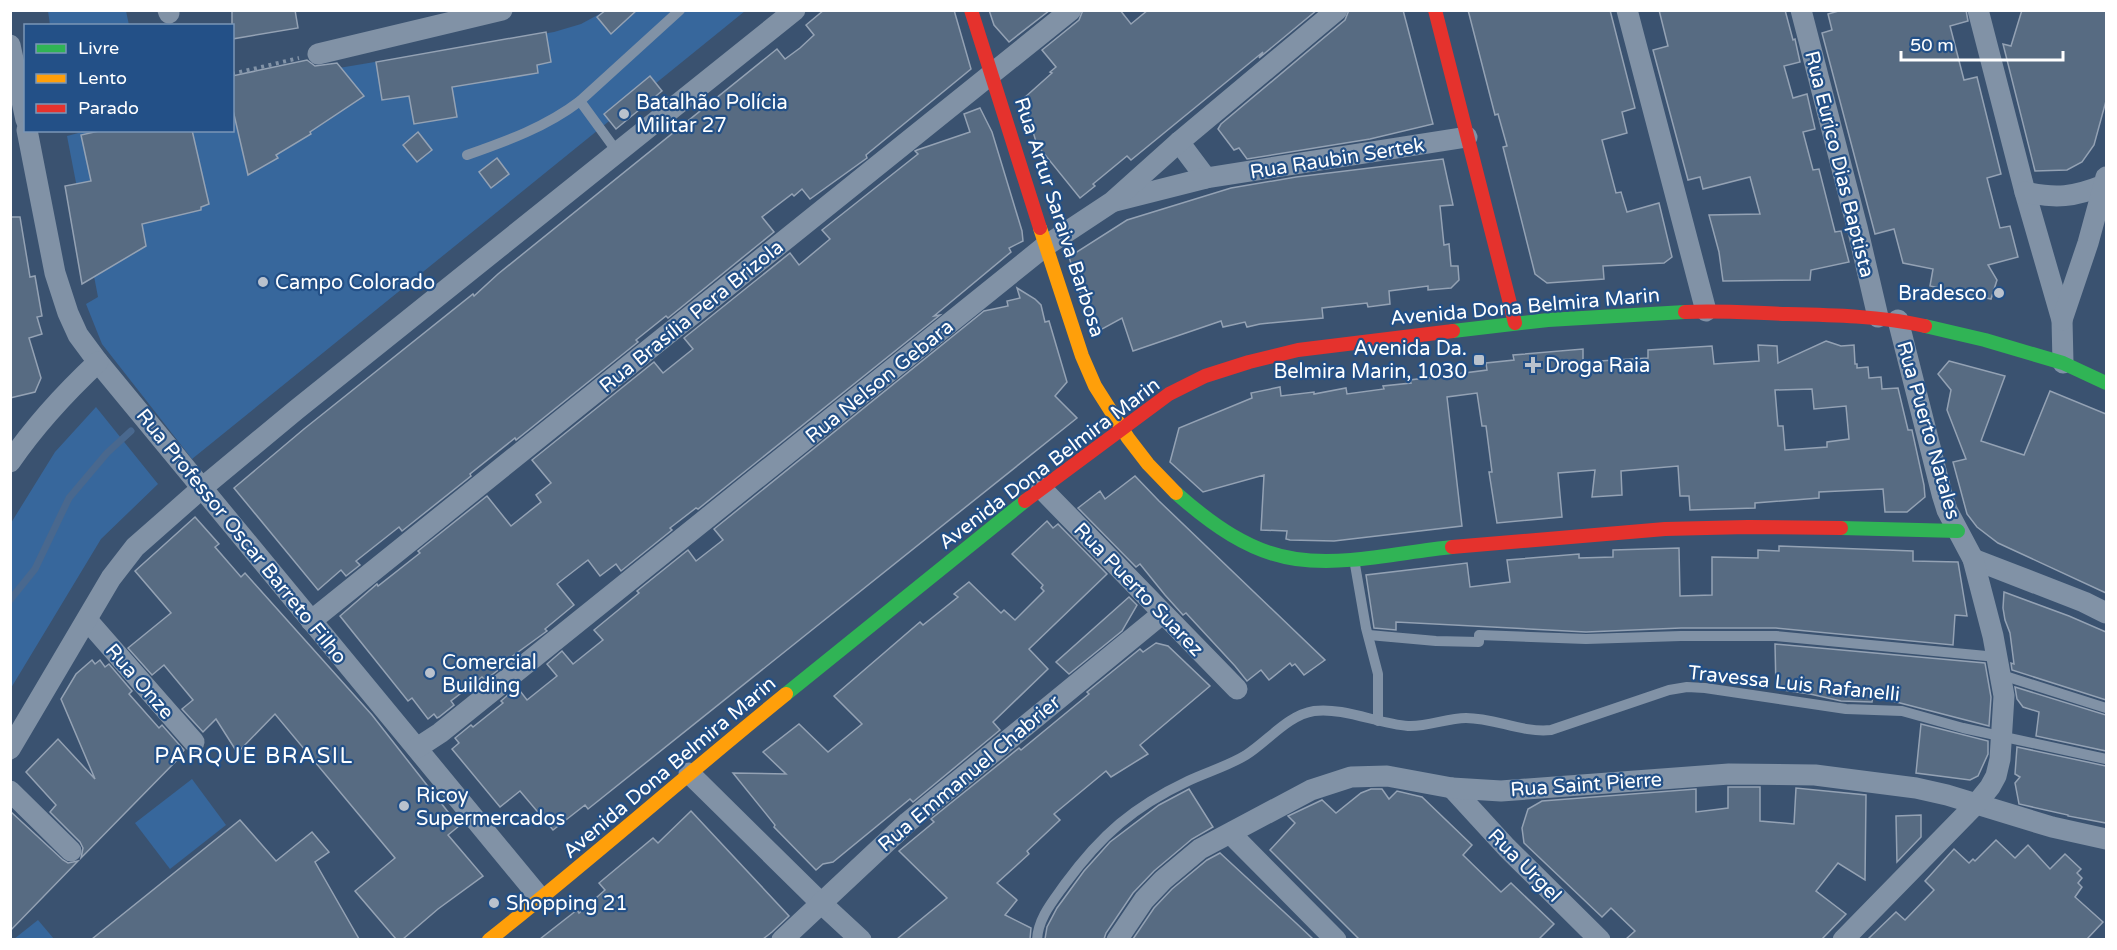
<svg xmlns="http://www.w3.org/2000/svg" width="2117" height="950" viewBox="0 0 2117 950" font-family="'Varela Round',sans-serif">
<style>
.green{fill:#37679c}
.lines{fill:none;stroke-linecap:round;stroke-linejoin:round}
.stream{stroke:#49688e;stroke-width:7}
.building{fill:#576b82;stroke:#94a2b4;stroke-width:1.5;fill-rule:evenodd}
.path{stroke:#8192a6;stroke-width:4;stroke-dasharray:3 4.5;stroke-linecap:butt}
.lane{stroke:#8192a6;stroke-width:10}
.street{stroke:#8192a6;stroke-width:21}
.fast{stroke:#30b455;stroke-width:14}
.slow{stroke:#ff9f0a;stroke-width:14}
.jam{stroke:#e5322d;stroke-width:14}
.poi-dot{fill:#bac2cd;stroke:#235087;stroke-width:2}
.labels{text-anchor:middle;stroke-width:4.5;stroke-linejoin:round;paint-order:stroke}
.poi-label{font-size:20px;fill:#fff;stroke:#235087;text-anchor:start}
.street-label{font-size:20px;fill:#fff;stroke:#235087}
.quarter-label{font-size:22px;letter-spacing:1.5px;fill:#fff;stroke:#235087}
</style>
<rect width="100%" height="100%" fill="#3a5270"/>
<g class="green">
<path d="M48 11H126L129 25H50Z"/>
<path d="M605 11H745L192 459 102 344 86 304 98 297 67 136 90 130H232L233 99 327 70 554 32 581 24Z"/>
<path d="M96 407 158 484 101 539 11 688V523L55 452Z"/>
<path d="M192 779 226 825 170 869 135 823Z"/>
<path d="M38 920 54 939H14Z"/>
</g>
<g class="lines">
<path class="stream" d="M10 600 35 569 69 498 107 453 131 431"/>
</g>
<g class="building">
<path d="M232 10H295L298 28 232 39Z"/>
<path d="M606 10H637L611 34 597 17Z"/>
<path d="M824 10H954L971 69 866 155 867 158 810 199 802 189 794 196 792 194 762 217 774 232 668 318 666 316 636 340 638 342 516 440 515 438 470 474 471 476 402 531 399 527 356 561 360 565 346 576 341 570 318 590 234 488 304 429 473 294 474 296 498 274 777 49 785 59 800 48 814 35 806 25Z"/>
<path d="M989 10H1050L1009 42 994 25Z"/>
<path d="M1083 10H1120L1131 24 1148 10H1317L1259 58 1263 52 1131 160 1127 156 1093 184 1095 186 1080 198 1037 145 1023 99 1052 73 1050 72 1056 67 1042 50 1079 20Z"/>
<path d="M1349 10H1403L1433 124 1370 139 1247 159 1239 148 1234 150 1218 129 1221 124 1345 20Z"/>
<path d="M1468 10H1610L1635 108 1622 112 1627 133 1602 140 1616 193 1621 192 1627 212 1659 203 1672 257 1664 263 1603 266 1604 279 1547 283 1535 274 1503 147 1507 146 1498 114 1495 115Z"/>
<path d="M1659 10H1785L1793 40 1795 39 1800 62 1784 66 1793 98 1807 94 1815 129 1803 132 1813 170 1819 169 1835 232 1841 231 1849 262 1811 270 1810 280 1723 281 1719 252 1709 215 1760 214 1750 177 1703 189 1700 177 1688 180 1653 50 1668 46Z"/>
<path d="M1842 10H1966L1968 21 1950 26 1964 80 1977 77 2001 174 1987 178 2000 228 2010 226 2018 257 1988 265 1997 280 1991 299 1930 286 1933 269 1903 263 1894 229 1875 234 1822 33 1832 30 1828 14Z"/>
<path d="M2022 10H2106V101L2094 145 2082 162 2067 170 2035 171 2003 44 2011 46Z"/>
<path d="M546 32 551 62 537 65 538 73 452 87 457 117 414 124 409 96 382 100 376 62Z"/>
<path d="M307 60 315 66 337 63 364 96 310 132 311 134 276 155 278 158 248 175 232 106V76Z"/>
<path d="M650 76 662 91 616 129 604 114Z"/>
<path d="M980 108 992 132 1022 231 1023 241 1009 248 1011 252 934 316 940 315 698 509 696 508 670 528 672 530 621 571 616 564 600 576 588 560 557 584 574 605 545 629 547 631 499 666 501 668 485 680 482 677 451 701 454 705 439 717 437 718 434 714 428 719 412 698 408 701 340 616 377 584 378 586 420 553 418 551 487 496 511 526 541 502 536 495 551 483 532 460 654 362 663 373 693 349 684 338 790 253 799 265 830 239 822 230 918 154 915 151 917 150 970 132 964 114Z"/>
<path d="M103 130H192L209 204 201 207V210L142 224 146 246 82 284 65 186 91 181 81 135Z"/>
<path d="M418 132 432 150 417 162 403 145Z"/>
<path d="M497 158 509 174 491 188 479 172Z"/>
<path d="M1443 159 1453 205 1440 206 1444 245 1449 244 1451 266H1458L1459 280 1451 288 1428 290V286L1389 291 1390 304 1368 307 1367 303 1322 308 1323 318 1260 324 1247 327 1245 322 1223 327 1221 321 1133 351 1122 318 1093 334 1069 257 1127 220 1231 188 1296 177Z"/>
<path d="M10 217H20L30 277 35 276 42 316 37 317 42 334 29 338 41 378 35 392 10 398Z"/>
<path d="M1017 288 1035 299 1041 305 1045 322 1049 321 1067 382 1055 396 1077 418 588 809 585 805 553 830 520 791 500 807 452 749 459 743 455 738 471 725 473 727 503 703 501 701 517 687 527 700 557 676 547 664 562 651 573 664 603 640 594 630 639 593 637 591 688 550 696 561 723 540 714 529 984 311 1008 306 1007 301 1020 298Z"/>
<path d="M1826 341 1841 346 1854 345 1855 364H1857V368L1868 367 1869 378 1881 377 1882 389 1898 388 1908 430H1912L1924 485 1925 497 1907 512H1885L1883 489 1819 492V498L1755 503V508L1690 510 1689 496H1680L1678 466 1621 471 1622 495 1592 497 1595 470 1558 473 1562 517 1497 523 1489 472H1492L1486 426H1482L1477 393 1447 397 1462 526 1334 541 1290 540 1286 539 1287 531 1261 530 1264 475 1203 492 1170 462 1179 428 1252 398 1251 393 1280 387 1281 396 1314 392V394L1346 388 1347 394 1384 389 1383 386 1411 383 1410 380 1487 370 1486 363 1514 360 1513 355 1583 349V362L1648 358V350L1712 346 1714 364 1759 361 1758 345 1777 346 1778 363ZM1812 389 1814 409 1846 406 1849 439 1827 442V447L1785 450 1783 426H1778L1775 390Z"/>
<path d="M1949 361 2005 376 1981 441 2024 455 2050 391 2106 414V593L1998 543 1977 527 1967 514 1953 462 1966 459 1947 410 1951 390 1938 374Z"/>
<path d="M1135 476 1159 501 1325 660 1304 675 1295 664 1292 666 1290 663 1269 680 1261 670 1247 681 1235 666 1186 613 1183 615 1165 595 1140 564 1136 567 1078 508 1100 491 1105 499Z"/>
<path d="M195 517 219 544 215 547 241 577 245 573 372 715 459 826 448 835 483 876 438 909 403 939H396L355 891 395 858 275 714 240 750 237 747 235 749 216 719 203 732 182 709 193 700 164 665 152 675 128 648 171 613 135 571Z"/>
<path d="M1047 521 1053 528 1058 524 1107 574 1029 649 1048 669 993 722 1000 730 913 802 910 799 833 862 823 864 816 870 774 827 775 825 733 773 786 774 763 752 799 724 828 752 862 724 834 696 920 622 923 625 958 597 954 594 969 582 1001 613 1004 610 1015 620 1044 591 1041 588 1043 585 1012 554Z"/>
<path d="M1779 546 1913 551V561L1958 562 1967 616 1955 615 1953 645 1776 628H1681L1586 632 1396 622V630L1374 628 1366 575 1467 563 1470 587 1510 582 1507 560 1579 554V558L1613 557V550L1679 548 1680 596 1712 595V557L1758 558V550L1779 551Z"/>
<path d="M2004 592 2069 616 2106 632V700L2012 670 2011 663 2014 664 2010 633 2005 620 2003 608Z"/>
<path d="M1129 597 1137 605 1122 631 1069 674 1056 662Z"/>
<path d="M1156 643 1168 646 1210 686 1140 745 1148 754 1111 777 1106 771 1054 814 1060 820 1027 851 1029 854 997 883 1017 900 1005 915 1031 928 1030 939H897L947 898 899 851 934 822 931 819 1019 748 1021 750 1089 694 1087 692 1140 649 1143 652Z"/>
<path d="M1775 644 1985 663 1991 697 1989 726 1873 696 1872 702 1841 701 1810 694 1776 689Z"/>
<path d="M92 660 95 664 100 660 105 667 109 664 132 691 129 694 159 728 162 725 184 750 181 754 182 755 81 858 83 848 80 842 50 812 56 805 26 772 58 739 95 779 61 699 76 674Z"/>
<path d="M2015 687 2106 715V751L2036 736 2039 712 2023 707 2017 699Z"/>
<path d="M1921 724 1988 741V754L1978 776 1970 780 1916 773Z"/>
<path d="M2017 747 2106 766V823L2068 816V815L2019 804 2015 783 2020 777 2015 774Z"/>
<path d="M1728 787H1760V821L1794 824 1796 788 1866 795 1865 880 1838 863 1816 891 1846 914 1822 939H1626L1635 931 1611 908 1602 917 1524 843 1522 828 1528 809 1542 801 1696 789V812L1728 808Z"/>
<path d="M1189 789 1213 827 1192 839 1154 871 1133 893 1106 933 1104 939H1045L1047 927 1057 908 1084 871 1110 842 1159 805Z"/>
<path d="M1371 789H1382L1389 799 1397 791 1422 797 1472 845 1463 855 1501 892 1511 883 1554 924 1539 939H1359L1270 850 1295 823 1288 816 1322 800 1336 813 1361 793Z"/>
<path d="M10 811 63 860 68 863 78 861 10 931Z"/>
<path d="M691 811 789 916 772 932 763 939H540L577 910 579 913 605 890 599 883 653 838 658 843Z"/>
<path d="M1921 815V837L1897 862 1896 816Z"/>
<path d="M240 820 276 861 312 832 329 852 315 862 359 939H92Z"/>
<path d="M1996 840 2015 858 2028 845 2050 869 2065 854 2081 869 2077 873 2082 878 2078 883 2082 887 2075 897 2103 922 2087 939H1868L1896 912 1905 920 1934 890 1925 881 1954 849 1969 863 1973 859 1975 861Z"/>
<path d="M1220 853 1296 923 1313 939H1133L1154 908 1172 889 1207 860Z"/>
</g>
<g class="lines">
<path class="path" d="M232 74 299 58"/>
<g class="lane">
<path d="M580 101 618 153"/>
<path d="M467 155C507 141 546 127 580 101L680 10"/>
<path d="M1354 559 1366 628 1378 674V721"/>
<path d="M1369 635 1436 641 1479 642V635L1586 639 1681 636H1776L1997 657"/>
<path d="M2002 675 2106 708"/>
<path d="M1037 940C1038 918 1053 901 1065 884 1101 835 1133 807 1188 781 1207 772 1228 766 1246 755 1268 741 1288 715 1314 711 1343 707 1379 724 1408 726 1428 727 1447 718 1466 718 1495 718 1522 733 1551 730L1669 690 1687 687 1705 688 1846 709 1902 711 1963 728 2106 759"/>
</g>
<g class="street">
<path d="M168 10 169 13"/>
<path d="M1627 10 1706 311"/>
<path d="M1801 10 1857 227 1878 317"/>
<path d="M1978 10 2025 192 2062 320 2063 363"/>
<path d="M10 45 26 120"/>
<path d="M318 54 502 10"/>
<path d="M27 130 55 273 68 313 78 335 98 362 541 899"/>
<path d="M1179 142 1206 178"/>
<path d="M2025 192C2056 199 2074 197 2104 185"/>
<path d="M1115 201 1206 178 1467 137"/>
<path d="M2062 320 2088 243 2106 177"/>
<path d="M10 462C36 424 65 393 98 362"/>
<path d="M1041 488 1237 689"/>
<path d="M1973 559 2084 602 2106 613"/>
<path d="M87 620 194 742"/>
<path d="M311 621 1071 10"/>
<path d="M417 748 440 733 1044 247 1112 202 1179 142 1337 10"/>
<path d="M10 749 111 578 135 547 202 488 296 410 795 10"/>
<path d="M689 773 821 903 861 940"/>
<path d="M1452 788 1507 848 1600 940"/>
<path d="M10 791 71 851"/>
<path d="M1231 834 1336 940"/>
<path d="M782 940 908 822 1162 614"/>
<path d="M1117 940 1144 900 1163 880 1200 849 1311 790 1351 777 1387 776 1452 788 1501 791 1729 774 1815 775 1916 788 1947 795 2052 827 2106 839"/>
<path d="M1843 940 1977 803 1990 787 1996 776 2000 759 2004 696 1993 636 1973 559 1947 510 1942 494 1898 320"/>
</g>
<g class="fast">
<path d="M1925 326 1985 340 2063 363 2106 383"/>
<path d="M1453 331 1548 320 1685 312"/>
<path d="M1176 493C1210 523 1250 553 1296 559 1347 566 1401 552 1452 547"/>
<path d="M1841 528 1958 531"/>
<path d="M786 694 1025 501"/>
</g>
<g class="slow">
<path d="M1040 228 1082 356 1095 386 1128 438 1148 464 1176 493"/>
<path d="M489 940C590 860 686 775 786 694"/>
</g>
<g class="jam">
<path d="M971 10 1040 228"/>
<path d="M1435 10 1515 323"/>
<path d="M1685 312C1719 310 1753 313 1787 314 1833 315 1880 316 1925 326"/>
<path d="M1025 501 1169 394 1205 376 1249 362 1298 350 1453 331"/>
<path d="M1452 547 1665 529 1748 527 1841 528"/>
</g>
</g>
<g class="poi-dot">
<circle cx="624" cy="114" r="6"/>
<circle cx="263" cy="282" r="6"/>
<circle cx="1999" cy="293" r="6"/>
<rect x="1473" y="354" width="12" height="12" rx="3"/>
<path d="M1530 356h6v6h6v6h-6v6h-6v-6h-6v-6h6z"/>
<circle cx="430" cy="673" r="6"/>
<circle cx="404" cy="806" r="6"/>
<circle cx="494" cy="903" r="6"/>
</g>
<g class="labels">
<g class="poi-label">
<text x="636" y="109">Batalhão Polícia<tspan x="636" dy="23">Militar 27</tspan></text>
<text x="275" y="289">Campo Colorado</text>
<text x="1987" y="300" text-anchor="end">Bradesco</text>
<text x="1467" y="355" text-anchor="end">Avenida Da.<tspan x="1467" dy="23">Belmira Marin, 1030</tspan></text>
<text x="1545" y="372">Droga Raia</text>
<text x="442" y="669">Comercial<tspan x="442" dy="23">Building</tspan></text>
<text x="416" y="802">Ricoy<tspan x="416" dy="23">Supermercados</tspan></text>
<text x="506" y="910">Shopping 21</text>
</g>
<g class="street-label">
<text transform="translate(1337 158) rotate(-9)" y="7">Rua Raubin Sertek</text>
<text transform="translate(1840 164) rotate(76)" y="7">Rua Eurico Dias Baptista</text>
<text transform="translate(1060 217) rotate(72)" y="7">Rua Artur Saraiva Barbosa</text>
<text transform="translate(1525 306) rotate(-5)" y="7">Avenida Dona Belmira Marin</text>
<text transform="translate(691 316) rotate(-39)" y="7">Rua Brasília Pera Brizola</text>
<text transform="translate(879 381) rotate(-39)" y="7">Rua Nelson Gebara</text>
<text transform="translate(1929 430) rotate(74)" y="7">Rua Puerto Natales</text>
<text transform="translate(1049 463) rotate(-37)" y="7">Avenida Dona Belmira Marin</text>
<text transform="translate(242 536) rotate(51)" y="7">Rua Professor Oscar Barreto Filho</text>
<text transform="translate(1139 589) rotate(46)" y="7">Rua Puerto Suarez</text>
<text transform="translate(140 681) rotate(49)" y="7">Rua Onze</text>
<text transform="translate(1794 683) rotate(6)" y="7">Travessa Luis Rafanelli</text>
<text transform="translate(669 767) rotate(-40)" y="7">Avenida Dona Belmira Marin</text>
<text transform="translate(969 773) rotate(-40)" y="7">Rua Emmanuel Chabrier</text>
<text transform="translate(1586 784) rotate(-4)" y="7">Rua Saint Pierre</text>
<text transform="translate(1525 865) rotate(45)" y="7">Rua Urgel</text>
</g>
<g class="quarter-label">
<text x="254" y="763">PARQUE BRASIL</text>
</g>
</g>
<rect width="2117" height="950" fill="none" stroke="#ffffff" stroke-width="24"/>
<rect x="24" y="24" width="210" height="108" fill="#235087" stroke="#7b96b7" stroke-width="1.5"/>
<rect x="36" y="44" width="30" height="9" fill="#30b455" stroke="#7b96b7" stroke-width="1.5"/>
<text x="78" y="54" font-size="18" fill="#ffffff">Livre</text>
<rect x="36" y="74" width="30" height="9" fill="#ff9f0a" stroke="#7b96b7" stroke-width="1.5"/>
<text x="78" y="84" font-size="18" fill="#ffffff">Lento</text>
<rect x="36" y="104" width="30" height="9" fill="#e5322d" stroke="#7b96b7" stroke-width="1.5"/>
<text x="78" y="114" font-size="18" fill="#ffffff">Parado</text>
<path d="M1901 51v9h162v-9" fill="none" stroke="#ffffff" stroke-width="3"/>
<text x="1910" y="51" font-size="18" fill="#ffffff" stroke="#235087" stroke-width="4.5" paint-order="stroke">50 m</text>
</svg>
